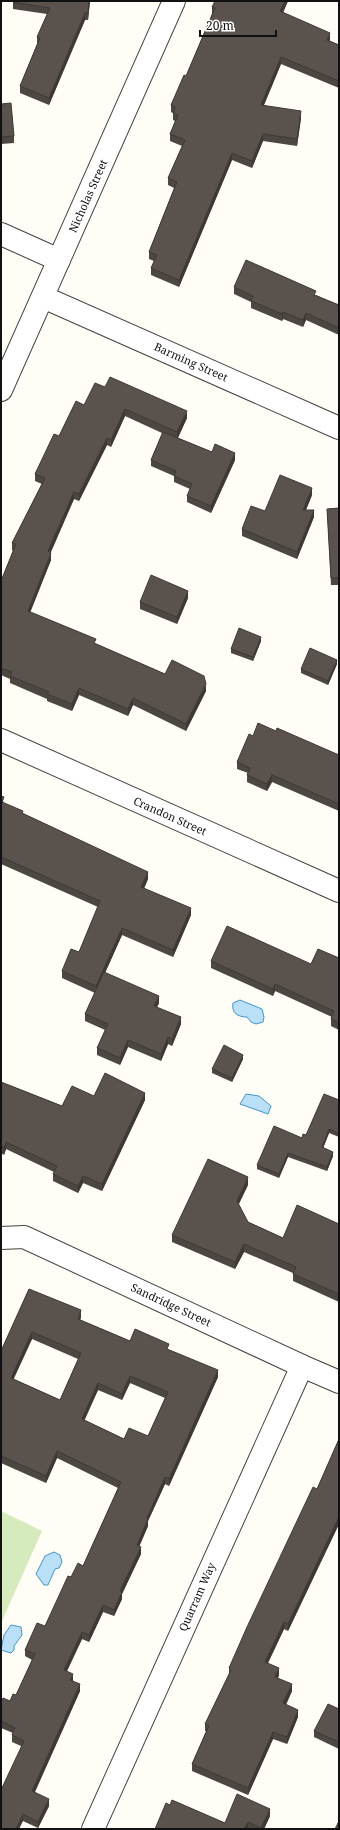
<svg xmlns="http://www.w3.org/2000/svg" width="340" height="1830" viewBox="0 0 340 1830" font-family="'Noto Serif',serif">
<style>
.green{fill:#d5ebbd}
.water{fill:#b9e0f7;stroke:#3f96cf}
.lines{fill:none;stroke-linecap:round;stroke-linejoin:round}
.minor-casing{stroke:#444;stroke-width:24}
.minor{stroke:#fff;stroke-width:22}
.wall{fill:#4d4742;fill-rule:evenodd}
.shaded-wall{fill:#3f3936}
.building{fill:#5a524d;stroke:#3f3936;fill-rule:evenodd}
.labels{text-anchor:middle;stroke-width:4;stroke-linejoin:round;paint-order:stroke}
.street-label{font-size:11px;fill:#111;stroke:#fff}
</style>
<rect width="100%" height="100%" fill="#fffdf5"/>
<path class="green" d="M1 1511 42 1531 1 1623Z"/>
<g class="water">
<path d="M240 1000 262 1009 264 1017 263 1022 256 1024 251 1022 247 1017C238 1017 231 1013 233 1003Z"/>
<path d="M246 1094 259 1096 271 1106 268 1114 240 1104Z"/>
<path d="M54 1552 60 1555 62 1562 59 1568 55 1569 48 1585H44L36 1574 45 1556Z"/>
<path d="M11 1625 21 1627 22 1635 14 1646V1650L11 1653 1 1650 4 1635Z"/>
</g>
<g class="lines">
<g class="minor-casing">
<g id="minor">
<path d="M1 234 59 260"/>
<path d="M43 297 339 428"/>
<path d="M1 390 174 1"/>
<path d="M1 740 339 891"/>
<path d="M1 1238 24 1237 302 1366 339 1382"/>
<path d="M93 1829 302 1366"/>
</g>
</g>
<use href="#minor" class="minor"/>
</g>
<g class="wall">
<path d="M13 1H90L88 20H85L49 105 20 93V86L37 44V37L47 14 13 9Z"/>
<path d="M288 1 283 13 330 40V41L339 45V88L281 64 264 105 301 118 297 146 263 141 252 168 232 160 179 287 151 275V268L154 261 149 259V252L174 188 168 185V178L182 146 170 141V134L175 121 173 120V113L171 112V105L186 76 212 14V7Z"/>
<path d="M1 104 14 136V143L1 144Z"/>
<path d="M234 287 316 295 339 305V335L306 320 303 327 283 319 282 321 251 308V302L234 294Z"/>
<path d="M105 387 187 418 178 438 212 452 235 460 211 513 187 502V496L190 489 174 482V476L151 466V460L162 433 125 416 111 447 107 445 79 501 74 499 50 553 51 560 30 612 96 644 165 674 206 691 186 731 133 705 128 716 79 695 72 711 47 701V699L10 683V679L1 675V581L13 551 12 550V543L42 484 35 481V474L59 436 84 405Z"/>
<path d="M312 495 306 510 314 517 297 559 242 536V529L265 511Z"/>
<path d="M339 508V585H331L327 509Z"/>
<path d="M188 598 177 624 140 609V602Z"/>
<path d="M261 641 253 661 231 653V649Z"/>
<path d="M337 664 328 685 301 673V669Z"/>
<path d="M276 731 339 755V811L272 782 267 791 247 782V775L248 773 237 769V762L253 736Z"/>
<path d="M1 796 4 803 23 814 148 879 144 889 191 915 173 957 122 935 105 973 159 1003 157 1007 181 1024 172 1046 168 1044 161 1061 128 1047 120 1065 97 1055V1048L105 1030 85 1021V1014L95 993 62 978V971L79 952 98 907 1 864Z"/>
<path d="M339 958V1030L331 1026V1019L332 1017 275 991 273 996 211 968V961L311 964Z"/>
<path d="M243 1059 232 1082 212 1073V1069Z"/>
<path d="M1 1082 62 1106 94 1096 145 1100 102 1191 83 1183 78 1193 53 1181V1174L54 1172 6 1149 4 1155 1 1153Z"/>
<path d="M339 1100V1137L329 1133 323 1148 333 1156 327 1171 288 1157 279 1178 257 1169V1165L306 1135Z"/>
<path d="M248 1185 238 1205 248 1222 283 1238 339 1224V1302L293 1281V1273L244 1252 235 1269 172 1242V1235Z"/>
<path d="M29 1289 81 1317 80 1320 130 1341 169 1350 218 1377 169 1486 165 1484 148 1521V1526L139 1546 141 1554 122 1594V1599L114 1616 103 1612 89 1642 82 1639 67 1671 80 1691 35 1792 49 1806 38 1828 23 1821 21 1746 12 1742V1735L13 1733 1 1728V1702L10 1701 16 1695 32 1660 25 1656V1650L45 1626 71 1577 83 1566 118 1488 57 1458 46 1483 1 1463V1351ZM32 1339 78 1359 60 1400 13 1379ZM130 1383 165 1398 148 1436 124 1439 84 1420 98 1390 122 1400Z"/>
<path d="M339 1439V1524L288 1631 284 1629 268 1663 279 1675 278 1678 292 1691 286 1705 298 1717 287 1744 273 1739 248 1795 192 1771V1764L206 1731H205V1724L229 1674V1668L317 1489Z"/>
<path d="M339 1709V1749L314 1737V1731Z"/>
<path d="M170 1805 225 1823 270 1816 264 1829H249L248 1828 155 1829Z"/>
</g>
<g class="shaded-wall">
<path d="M89 1H90L88 20V13Z"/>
<path d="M285 1H288L280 18V11Z"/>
<path d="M85 13V20L49 105V98Z"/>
<path d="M330 33V40L327 47V40Z"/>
<path d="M281 57V64L261 112V105Z"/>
<path d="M301 111V118L297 146V139Z"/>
<path d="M263 134V141L252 168V161Z"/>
<path d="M232 153V160L179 287V280Z"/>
<path d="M283 312V319L282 321V314Z"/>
<path d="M306 313V320L303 327V320Z"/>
<path d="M125 409V416L111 447V440Z"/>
<path d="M187 411V418L177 439V432Z"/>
<path d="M107 438V445L79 501V494Z"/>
<path d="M235 453V460L211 513V506Z"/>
<path d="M312 488V495L303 517V510Z"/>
<path d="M74 492V499L48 559V551Z"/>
<path d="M314 510V517L297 559V552Z"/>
<path d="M51 553V560L28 618V611Z"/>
<path d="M188 591V598L177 624V617Z"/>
<path d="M261 637V641L253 661V657Z"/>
<path d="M337 660V664L328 685V681Z"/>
<path d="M206 684V691L186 731V724Z"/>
<path d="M79 688V695L72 711V704Z"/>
<path d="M133 698V705L128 716V709Z"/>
<path d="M272 775V782L267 791V784Z"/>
<path d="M148 872V879L141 894V887Z"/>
<path d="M191 908V915L173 957V950Z"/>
<path d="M122 928V935L96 993V986Z"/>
<path d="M275 984V991L273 996V989Z"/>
<path d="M159 996V1003L154 1013V1006Z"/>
<path d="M181 1017V1024L172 1046V1039Z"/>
<path d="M168 1037V1044L161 1061V1054Z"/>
<path d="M128 1040V1047L120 1065V1058Z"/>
<path d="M243 1055V1059L232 1082V1078Z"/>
<path d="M145 1093V1100L102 1191V1184Z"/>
<path d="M329 1129V1133L322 1151V1147Z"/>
<path d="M6 1142V1149L4 1155V1148Z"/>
<path d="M333 1152V1156L327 1171V1167Z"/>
<path d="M288 1153V1157L279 1178V1174Z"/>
<path d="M83 1176V1183L78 1193V1186Z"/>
<path d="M248 1177V1185L237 1208V1201Z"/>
<path d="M244 1244V1252L235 1269V1262Z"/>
<path d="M81 1310V1317L78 1326V1319Z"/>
<path d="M32 1332V1339L11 1385V1378Z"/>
<path d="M218 1370V1377L169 1486V1479Z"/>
<path d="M130 1376V1383L122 1400V1394Z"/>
<path d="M98 1383V1390L82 1426V1419Z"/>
<path d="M57 1451V1458L46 1483V1476Z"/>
<path d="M165 1477V1484L148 1521V1526L137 1552V1545L147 1518Z"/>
<path d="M339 1517V1524L288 1631V1624Z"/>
<path d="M141 1547V1554L122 1594V1599L114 1616V1610L120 1591Z"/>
<path d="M103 1605V1612L89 1642V1635Z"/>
<path d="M284 1622V1629L265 1669V1662Z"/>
<path d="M82 1632V1639L64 1677V1670Z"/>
<path d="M279 1668V1675L275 1684V1677Z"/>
<path d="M73 1674V1681L70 1680Z"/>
<path d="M80 1684V1691L32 1798V1791Z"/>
<path d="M292 1684V1691L283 1710V1703Z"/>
<path d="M298 1710V1717L287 1744V1737Z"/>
<path d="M273 1732V1739L248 1795V1788Z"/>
<path d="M49 1799V1806L38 1828V1822Z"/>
<path d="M270 1809V1816L264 1829H261V1828Z"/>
<path d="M23 1814V1821L19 1829H16Z"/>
<path d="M248 1822V1828L247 1829H244Z"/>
</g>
<g class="building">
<path d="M13 1H89L88 13H85L49 98 20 86 40 38 37 37 50 8 13 2Z"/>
<path d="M215 1H285L280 11 330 33 327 40 339 45V81L281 57 261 105 301 111 297 139 263 134 252 161 232 153 179 280 151 268 157 255 149 252 177 182 168 178 185 140 170 134 178 115 173 113 175 107 171 105 184 75 186 76 215 8 212 7Z"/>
<path d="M11 103 14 136 1 137V104Z"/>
<path d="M246 260 316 291 314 295 339 305V328L306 313 303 320 283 312 282 314 251 301 253 296 234 287Z"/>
<path d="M110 377 187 411 177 432 125 409 111 440 107 438 79 494 74 492 48 551 51 553 28 611 96 639 94 643 165 674 172 660 204 676 206 684 186 724 133 698 128 709 79 688 72 704 47 694 49 692 10 676 12 672 1 668V581L16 544 12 543 45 478 35 474 54 434 59 436 76 401 84 405 95 383 105 387Z"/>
<path d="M163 432 212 452 215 444 235 453 211 506 187 496 192 484 174 476 176 471 151 460Z"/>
<path d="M280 475 312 488 303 510H314L297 552 242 529 251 506 265 511Z"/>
<path d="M339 508V578H331L327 509Z"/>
<path d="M151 575 188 591 177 617 140 602Z"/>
<path d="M239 628 261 637 253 657 231 649Z"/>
<path d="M310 648 337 660 328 681 301 669Z"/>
<path d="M258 723 276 731 277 728 339 755V804L272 775 267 784 247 775 250 768 237 762 249 734 253 736Z"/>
<path d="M1 796 4 797 2 802 23 811 22 813 148 872 141 887 191 908 173 950 122 928 96 986 62 971 71 949 79 952 100 901 1 857Z"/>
<path d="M227 926 311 964 318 949 339 958V1023L331 1019 334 1011 275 984 273 989 211 961Z"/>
<path d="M104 972 159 996 154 1006 181 1017 172 1039 168 1037 161 1054 128 1040 120 1058 97 1048 108 1024 85 1014Z"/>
<path d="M224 1045 243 1055 232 1078 212 1069Z"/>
<path d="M105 1073 145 1093 102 1184 83 1176 78 1186 53 1174 57 1166 6 1142 4 1148 1 1146V1082L62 1106 72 1086 94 1096Z"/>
<path d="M324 1094 339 1100V1102L338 1106H339V1134L329 1129 322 1147 333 1152 327 1167 288 1153 279 1174 257 1165 274 1126 302 1138 303 1134 306 1135Z"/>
<path d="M208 1159 248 1177 237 1201 248 1222 283 1238 297 1205 339 1224V1294L293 1274 296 1267 244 1244 235 1262 172 1235Z"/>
<path d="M29 1289 81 1310 78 1319 130 1341 135 1329 169 1344 167 1349 218 1370 169 1479 165 1477 147 1518 148 1519 137 1545 141 1547 120 1591 122 1592 114 1610 103 1605 89 1635 82 1632 64 1670 73 1674 70 1680 80 1684 32 1791 49 1799 38 1822 23 1814 16 1829H1V1790L24 1741 12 1735 15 1728 1 1721V1702L3 1698 10 1701 13 1694 16 1695 35 1654 25 1650 37 1623 45 1626 68 1576 71 1577 78 1563 83 1566 121 1482 57 1451 46 1476 1 1456V1351ZM32 1332 81 1353 60 1400 11 1378ZM130 1376 168 1392 148 1436 129 1428 124 1439 82 1419 98 1383 122 1394Z"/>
<path d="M339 1439V1517L288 1624 284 1622 265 1662 279 1668 275 1677 292 1684 283 1703 298 1710 287 1737 273 1732 248 1788 192 1764 209 1726 205 1724 231 1670 229 1668 247 1627 313 1487 317 1489Z"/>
<path d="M328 1704 339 1709V1742L314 1731Z"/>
<path d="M237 1794 270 1809 261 1828 248 1822 244 1829H155L166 1803 170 1805 172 1800 225 1823Z"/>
<path d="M339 1821V1829H335Z"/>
</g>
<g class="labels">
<g class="street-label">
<text transform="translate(88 196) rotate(-66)" y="4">Nicholas Street</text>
<text transform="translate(191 362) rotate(24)" y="4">Barming Street</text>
<text transform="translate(170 816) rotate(24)" y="4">Crandon Street</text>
<text transform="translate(171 1305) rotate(25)" y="4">Sandridge Street</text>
<text transform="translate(197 1597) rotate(-66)" y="4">Quarram Way</text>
</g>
</g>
<rect width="340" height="1830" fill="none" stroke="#111111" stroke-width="4"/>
<path d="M200 30v6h76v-6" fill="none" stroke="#111111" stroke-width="2"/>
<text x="206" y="30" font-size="12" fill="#111111" stroke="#ffffff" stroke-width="3" paint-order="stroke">20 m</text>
</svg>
